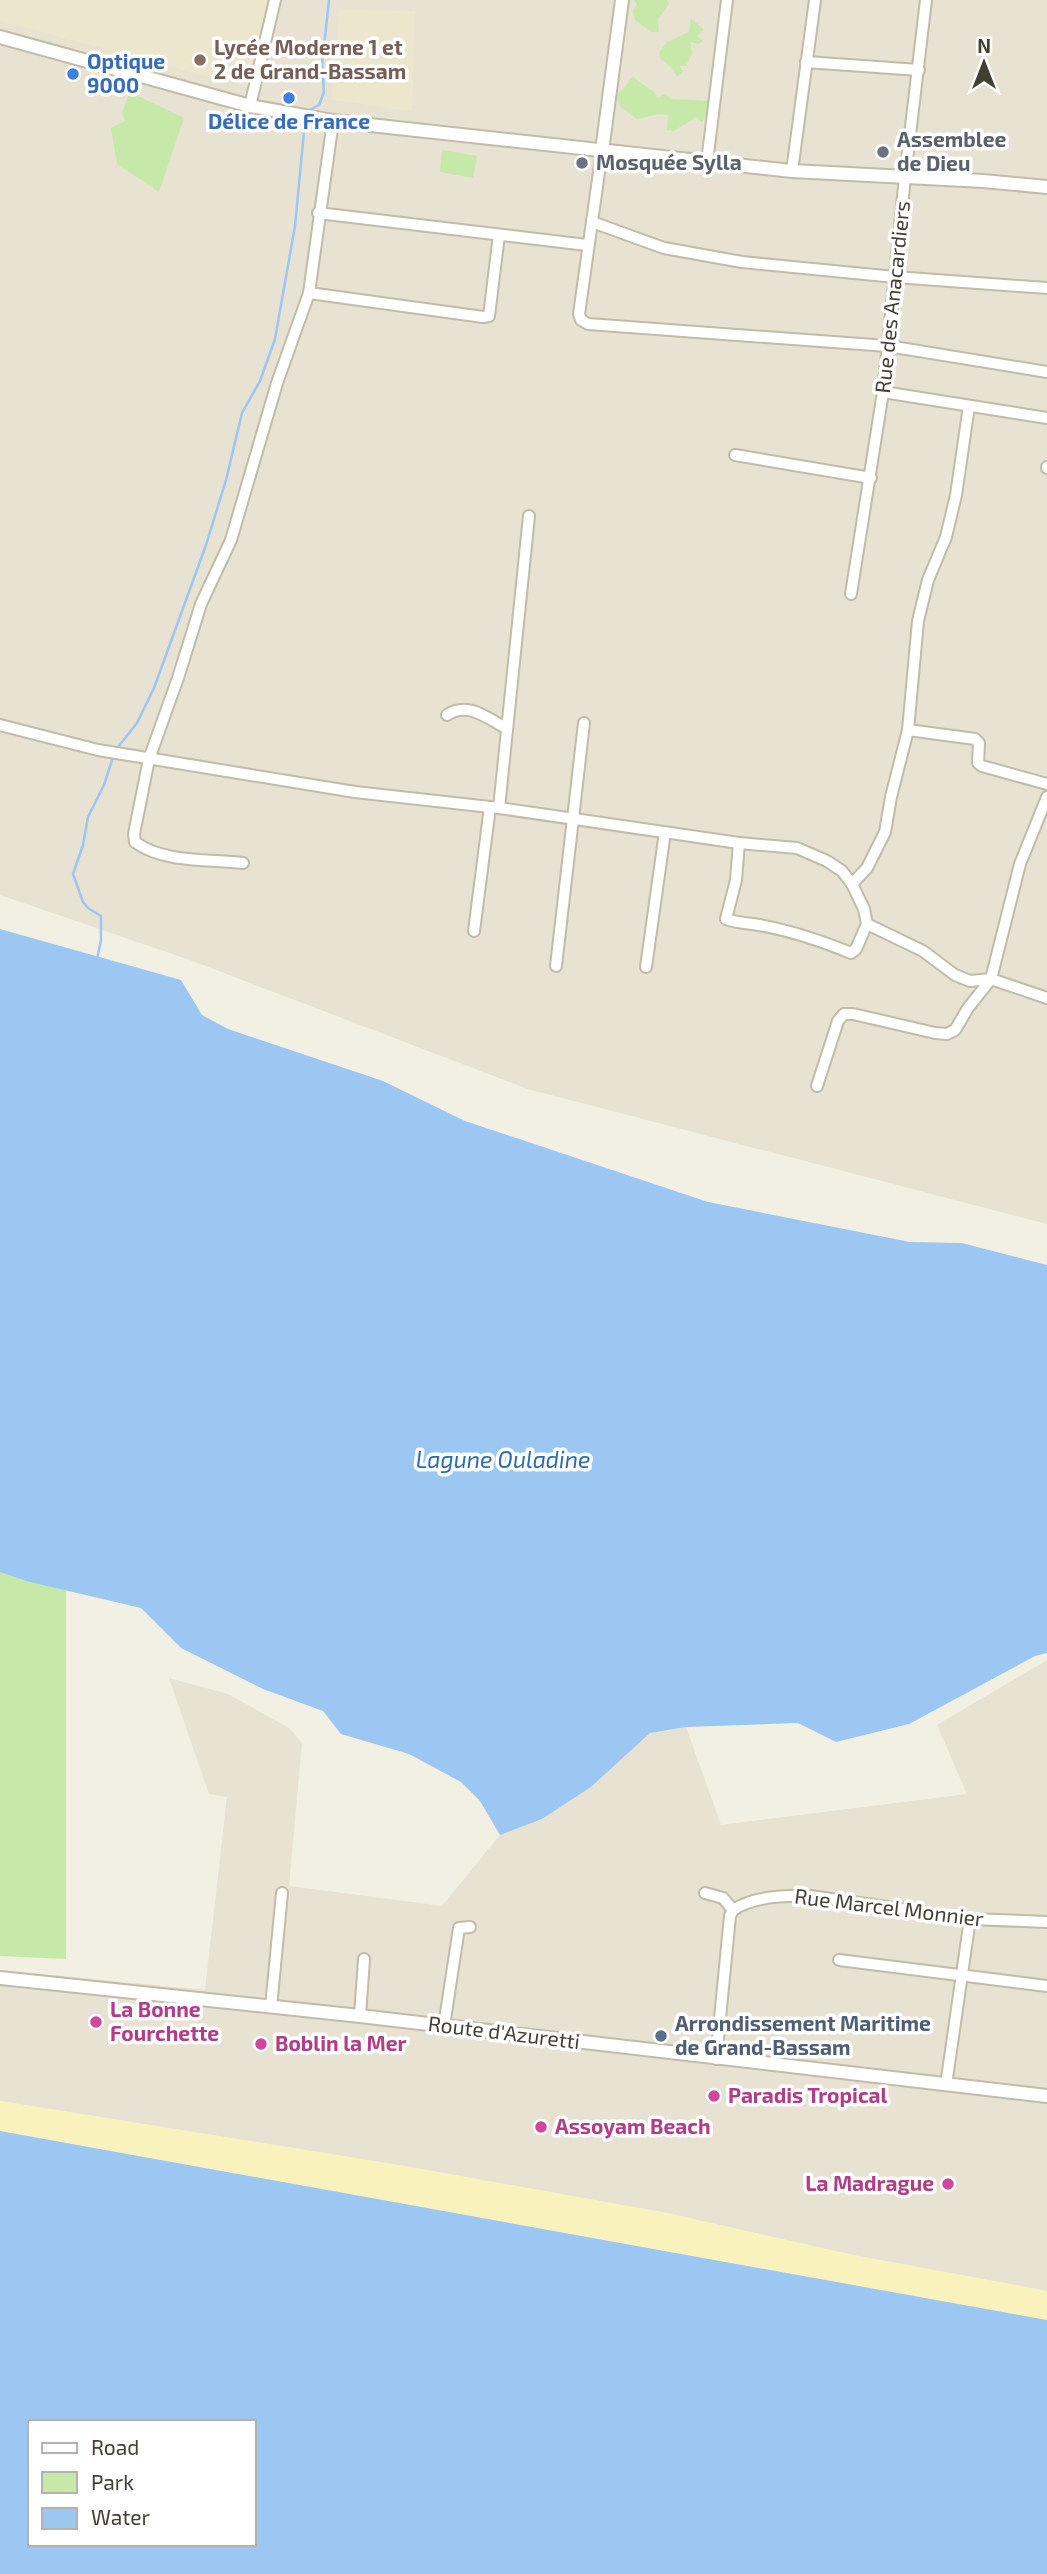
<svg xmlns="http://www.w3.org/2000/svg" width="1047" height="2574" viewBox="0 0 1047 2574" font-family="'Exo 2',sans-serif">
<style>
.residential{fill:#e7e2d1}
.education{fill:#ece6cc}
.green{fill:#c6e9a9}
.sand{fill:#f9f2bc}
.water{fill:#9cc7f3;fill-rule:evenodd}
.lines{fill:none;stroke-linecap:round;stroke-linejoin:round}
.stream{stroke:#9cc7f3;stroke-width:2.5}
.minor-casing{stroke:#c1bba8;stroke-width:14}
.tertiary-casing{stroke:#c1bba8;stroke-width:16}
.minor{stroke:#fff;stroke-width:10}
.tertiary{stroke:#fff;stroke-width:12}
.education-dot{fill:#8d6e63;stroke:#fff;stroke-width:2.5}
.shop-dot{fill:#3f7fe0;stroke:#fff;stroke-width:2.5}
.worship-dot{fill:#6b7280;stroke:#fff;stroke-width:2.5}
.hotel-dot{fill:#d1479c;stroke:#fff;stroke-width:2.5}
.service-dot{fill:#5c6f8a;stroke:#fff;stroke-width:2.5}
.labels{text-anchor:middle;stroke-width:7;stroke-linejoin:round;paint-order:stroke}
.education-label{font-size:21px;font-weight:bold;fill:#785e54;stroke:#fff;text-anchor:start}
.shop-label{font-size:21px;font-weight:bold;fill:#366cbe;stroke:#fff;text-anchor:start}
.worship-label{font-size:21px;font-weight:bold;fill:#5b616d;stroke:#fff;text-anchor:start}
.street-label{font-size:21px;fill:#443f33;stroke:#fff}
.hotel-label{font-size:21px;font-weight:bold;fill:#b23c85;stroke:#fff;text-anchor:start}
.service-label{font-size:21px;font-weight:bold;fill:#4e5e75;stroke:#fff;text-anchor:start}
.water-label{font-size:23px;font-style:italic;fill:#296cb4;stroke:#fff}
</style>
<rect width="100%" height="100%" fill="#f2efe3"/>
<g class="residential">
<path d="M0 0H1047V1224L528 1089 190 960 0 895Z"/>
<path d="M1047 1660V2291L853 2255 667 2213 399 2165 0 2101V1970L205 1990 227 1797 209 1794 169 1678 228 1694 289 1728 302 1743 289 1886 442 1906 500 1835 542 1819 591 1787 650 1733 686 1727 721 1825 967 1794 937 1725Z"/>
</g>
<g class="education">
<path d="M0 0H269L251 88 0 21Z"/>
<path d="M339 9 415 11 412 111 332 100Z"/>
</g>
<g class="green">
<path d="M634 0H667L669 4 658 19 659 32H652L635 20 633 11 637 4Z"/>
<path d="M691 18 704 30 697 36 703 41 698 44 690 42 692 54 686 66H680L683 72 677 77 672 68 660 58 659 53 667 42 689 32Z"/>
<path d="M633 77 653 91 658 97 665 94 671 99 713 101 702 122 696 117 674 131 667 130 668 115 659 114 637 119 621 107 616 97Z"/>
<path d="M129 94 136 95 184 118 159 192 117 164 111 128 125 121 122 113Z"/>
<path d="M442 150 477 156 473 178 440 172Z"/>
<path d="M0 1572 26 1581 66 1580V1959L0 1956Z"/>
</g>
<path class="sand" d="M0 2101 399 2165 667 2213 853 2255 1047 2291V2320L0 2131Z"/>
<g class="water">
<path d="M0 929 181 980 202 1015 228 1029 383 1081 465 1121 708 1202 910 1242 962 1243 1047 1265V1653L1035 1656 909 1724 836 1742 798 1723 686 1727 650 1733 591 1787 542 1819 500 1835 480 1801 461 1782 409 1754 341 1734 323 1711 263 1689 181 1648 141 1608 26 1581 0 1572Z"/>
<path d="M0 2131 1047 2320V2574H0ZM30 2422H254V2544H30Z"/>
</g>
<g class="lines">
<g class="stream">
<path d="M308 111 319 105 324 92 322 65 329 0"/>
<path d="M115 751 137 723 154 688 206 545 226 480 242 413 260 381 275 339 295 226 305 121"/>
<path d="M97 959 101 940V916L88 908 83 902 73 874 83 845 88 817 104 785 113 757"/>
</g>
<g class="minor-casing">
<g id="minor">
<path d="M806 62 919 70"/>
<path d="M250 106 275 0"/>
<path d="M602 151 579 314 581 320 588 324 888 346 1047 372"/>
<path d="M707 162 727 0"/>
<path d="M792 171 815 0"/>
<path d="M318 213 587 245"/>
<path d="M592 222 664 248 742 262 895 277 1047 288"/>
<path d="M309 293 483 317 489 316 499 235"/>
<path d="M883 392 1047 418"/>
<path d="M735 455 871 478"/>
<path d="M1047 468V467"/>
<path d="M851 594 883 392 905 177 926 0"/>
<path d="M447 715C468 701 487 718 506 728"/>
<path d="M0 725 98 750 355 792 499 808 739 843 797 848 827 861 842 871 852 884 864 909 867 924 923 951 955 975 970 981 991 979 1047 998"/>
<path d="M908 730 975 739 979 743 978 763 982 766 1047 784"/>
<path d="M499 808 529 516"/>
<path d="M739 843 736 880 726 919C737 923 747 923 759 925 788 930 824 942 851 953L856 949 867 924"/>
<path d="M243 863C209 859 163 863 135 842L134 834 149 759 178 678 201 604 231 540 277 383 309 293 333 121"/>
<path d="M852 884 867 868 885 832 891 797 908 730 918 621 928 580 946 537 956 495 969 406"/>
<path d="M474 931 490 807"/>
<path d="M556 966 584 723"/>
<path d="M646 967 665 832"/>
<path d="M817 1086 838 1021 844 1014H853L935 1033 947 1034 955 1030 968 1008 991 979 1020 864 1047 797"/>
<path d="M705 1893 723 1898 733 1910"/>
<path d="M733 1910C754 1896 785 1895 810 1896L970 1919 1047 1922"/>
<path d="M839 1960 1047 1986"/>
<path d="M271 2007 282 1893"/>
<path d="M360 2016 364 1959"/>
<path d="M444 2026 459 1928 470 1927"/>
<path d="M716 2059 730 1916 733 1910"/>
<path d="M946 2085 970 1919"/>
</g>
</g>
<g class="tertiary-casing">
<g id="tertiary">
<path d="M0 37 250 106 333 121 792 171 983 181 1047 187"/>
<path d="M602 151 622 0"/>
<path d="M0 1978 360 2016 1047 2096"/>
</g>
</g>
<use href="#minor" class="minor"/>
<use href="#tertiary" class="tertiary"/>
</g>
<circle class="education-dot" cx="200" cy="60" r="7"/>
<g class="shop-dot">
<circle cx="73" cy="74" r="7"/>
<circle cx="289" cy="98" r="7"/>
</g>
<g class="worship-dot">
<circle cx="883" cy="152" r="7"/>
<circle cx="582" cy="163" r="7"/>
</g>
<g class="hotel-dot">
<circle cx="96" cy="2022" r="7"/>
<circle cx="261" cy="2044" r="7"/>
<circle cx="714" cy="2096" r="7"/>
<circle cx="541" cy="2127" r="7"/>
<circle cx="948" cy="2184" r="7"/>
</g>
<circle class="service-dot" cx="661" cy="2036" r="7"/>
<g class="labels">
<g class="education-label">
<text x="214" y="55">Lycée Moderne 1 et<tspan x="214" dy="24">2 de Grand-Bassam</tspan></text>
</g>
<g class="shop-label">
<text x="87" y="69">Optique<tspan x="87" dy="24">9000</tspan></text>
<text x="289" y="129" text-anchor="middle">Délice de France</text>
</g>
<g class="worship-label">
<text x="897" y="147">Assemblee<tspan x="897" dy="24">de Dieu</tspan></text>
<text x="596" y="170">Mosquée Sylla</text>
</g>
<g class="street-label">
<text transform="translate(893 297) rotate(-84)" y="7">Rue des Anacardiers</text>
<text transform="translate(889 1908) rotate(7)" y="7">Rue Marcel Monnier</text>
<text transform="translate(504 2033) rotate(7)" y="7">Route d'Azuretti</text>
</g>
<g class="hotel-label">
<text x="110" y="2017">La Bonne<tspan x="110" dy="24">Fourchette</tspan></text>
<text x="275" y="2051">Boblin la Mer</text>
<text x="728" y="2103">Paradis Tropical</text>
<text x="555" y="2134">Assoyam Beach</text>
<text x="934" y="2191" text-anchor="end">La Madrague</text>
</g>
<g class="service-label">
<text x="675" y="2031">Arrondissement Maritime<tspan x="675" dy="24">de Grand-Bassam</tspan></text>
</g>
<g class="water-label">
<text x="503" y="1468">Lagune Ouladine</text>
</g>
</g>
<rect x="28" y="2420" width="228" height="126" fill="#ffffff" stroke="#b4b2ad" stroke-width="2"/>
<rect x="42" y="2443" width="35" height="10" fill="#ffffff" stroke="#b4b2ad" stroke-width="2"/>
<text x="91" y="2455" font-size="21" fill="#443f33">Road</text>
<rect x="42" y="2472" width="35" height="21" fill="#c6e9a9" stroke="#b4b2ad" stroke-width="2"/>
<text x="91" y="2490" font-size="21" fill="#443f33">Park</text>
<rect x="42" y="2508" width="35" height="21" fill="#9cc7f3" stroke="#b4b2ad" stroke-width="2"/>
<text x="91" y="2525" font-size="21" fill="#443f33">Water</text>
<g transform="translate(984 63)" stroke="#ffffff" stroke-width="5" paint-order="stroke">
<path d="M0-5L12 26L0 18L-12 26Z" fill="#443f33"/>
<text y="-10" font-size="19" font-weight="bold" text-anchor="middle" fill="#443f33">N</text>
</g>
</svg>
